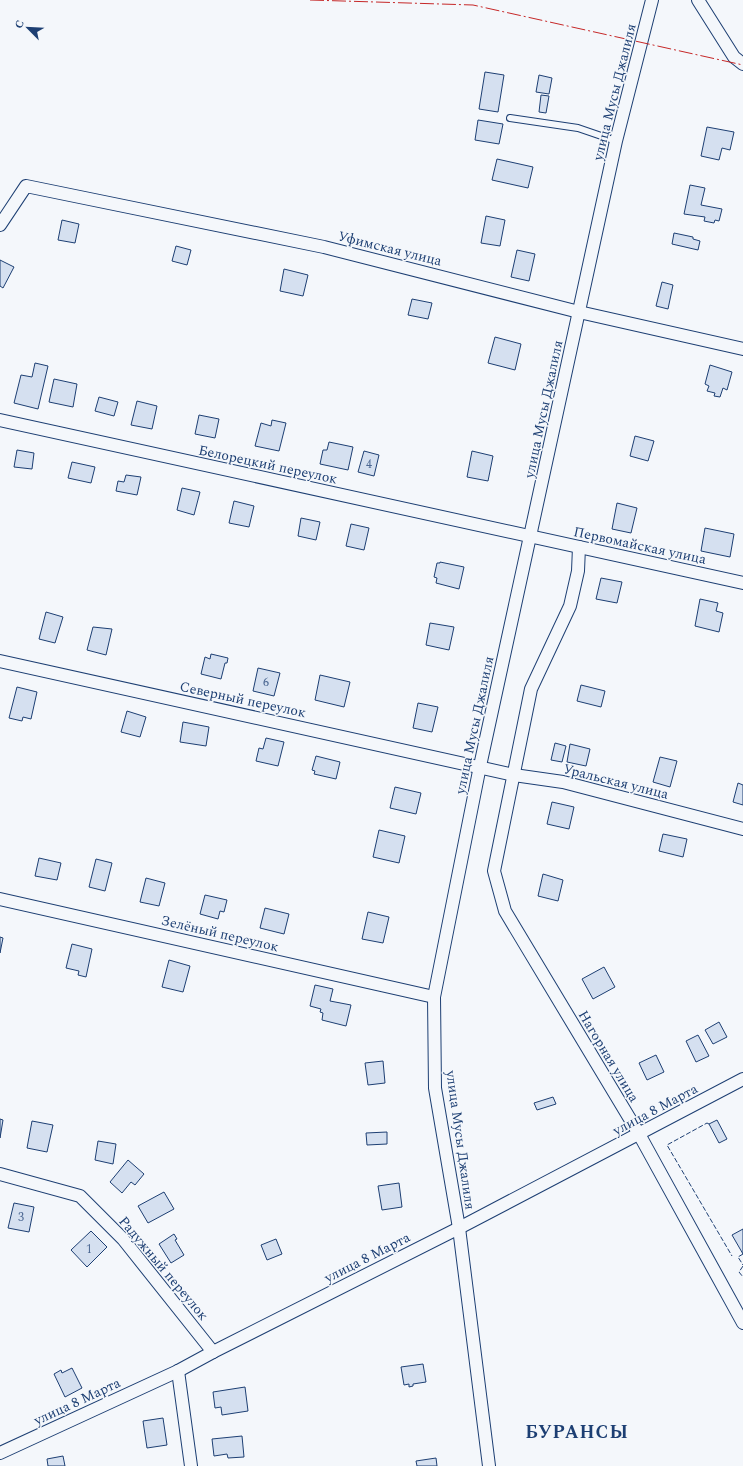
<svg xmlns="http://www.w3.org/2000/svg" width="743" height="1466" viewBox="0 0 743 1466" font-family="Spectral,serif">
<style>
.building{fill:#d5e0f0;stroke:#1d3f73}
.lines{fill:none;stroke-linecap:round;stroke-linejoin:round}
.service-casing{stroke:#1d3f73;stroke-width:8}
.minor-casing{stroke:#1d3f73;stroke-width:14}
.service{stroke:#f4f7fb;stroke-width:6}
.minor{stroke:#f4f7fb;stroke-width:12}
.fence{stroke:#1d3f73;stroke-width:1;stroke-dasharray:5 2;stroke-linecap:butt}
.power{stroke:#c62828;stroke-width:1;stroke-dasharray:14 3 2 3;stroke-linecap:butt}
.labels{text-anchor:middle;stroke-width:3;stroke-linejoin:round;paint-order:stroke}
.number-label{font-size:12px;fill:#4b6792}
.street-label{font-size:14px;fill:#1d3f73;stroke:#f4f7fb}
.district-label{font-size:18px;font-weight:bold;letter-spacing:1px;fill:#1d3f73;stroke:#f4f7fb}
</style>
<rect width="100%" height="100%" fill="#f4f7fb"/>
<g class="building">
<path d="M485 72 504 75 498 112 479 109Z"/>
<path d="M539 75 552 78 549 94 536 92Z"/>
<path d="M541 95 549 96 546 113 539 112Z"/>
<path d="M478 120 503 124 499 144 475 140Z"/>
<path d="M707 127 734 132 730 150 722 148 719 160 701 156Z"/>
<path d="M497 159 533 167 528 188 492 180Z"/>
<path d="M690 185 705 188 701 205 722 209 719 221 715 220 714 223 704 221 705 217 684 214Z"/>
<path d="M486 216 505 220 500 246 481 243Z"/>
<path d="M62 220 79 224 75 243 58 240Z"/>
<path d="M674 233 693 237V239L700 241 698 250 672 244Z"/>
<path d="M176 246 191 250 187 265 172 261Z"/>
<path d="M517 250 535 254 529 281 511 277Z"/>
<path d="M0 260 14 267 3 288 0 286Z"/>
<path d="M284 269 308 275 303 296 280 291Z"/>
<path d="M662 282 673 285 668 309 656 306Z"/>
<path d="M412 299 432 303 428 319 408 315Z"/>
<path d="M495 337 521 344 515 370 488 363Z"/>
<path d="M35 363 48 366 38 409 14 403 21 375 32 377Z"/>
<path d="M710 365 732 372 727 390 723 388 720 397 714 396 715 393 707 391 709 386 705 384Z"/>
<path d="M54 379 77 384 73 407 49 402Z"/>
<path d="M99 397 118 402 114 416 95 411Z"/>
<path d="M137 401 157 406 152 429 131 425Z"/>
<path d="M199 415 219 419 215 438 195 434Z"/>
<path d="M272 420 286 423 279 451 255 446 261 423 271 426Z"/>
<path d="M635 436 654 441 648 461 630 456Z"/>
<path d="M329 442 353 447 348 470 320 464 323 450H327Z"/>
<path d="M17 450 34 453 32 469 14 467Z"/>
<path d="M364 451 379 455 374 476 358 472Z"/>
<path d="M472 451 493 456 488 481 467 477Z"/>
<path d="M72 462 95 467 91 483 68 478Z"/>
<path d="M126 475 141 477 137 495 116 491 118 481 124 482Z"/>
<path d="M182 488 200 492 194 515 177 510Z"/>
<path d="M234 501 254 506 249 527 229 523Z"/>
<path d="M617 503 637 508 631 533 612 529Z"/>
<path d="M301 518 320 522 316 540 298 536Z"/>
<path d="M351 524 369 528 364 550 346 546Z"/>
<path d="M705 528 734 534 730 557 701 551Z"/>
<path d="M440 562 464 567 459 589 436 583 437 578 434 577 437 563H440Z"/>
<path d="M601 578 622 582 617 603 596 599Z"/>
<path d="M700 599 718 603 716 611 723 613 719 632 695 626Z"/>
<path d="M46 612 63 617 55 643 39 639Z"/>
<path d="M430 623 454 627 449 650 426 645Z"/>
<path d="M93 627 112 629 106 655 87 650Z"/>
<path d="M211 654 228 658 227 663H225L221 679 201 674 205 657 210 659Z"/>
<path d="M258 668 280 673 274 696 253 691Z"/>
<path d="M320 675 350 682 344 707 315 700Z"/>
<path d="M581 685 605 691 601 707 577 701Z"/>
<path d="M17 687 37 692 31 719 23 717 22 721 9 718Z"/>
<path d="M418 703 438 707 432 732 413 728Z"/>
<path d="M127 711 146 717 140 737 121 732Z"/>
<path d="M183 722 209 727 206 746 180 742Z"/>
<path d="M266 738 284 742 278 766 256 761 259 748 263 749Z"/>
<path d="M555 743 566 746 562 762 551 760Z"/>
<path d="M570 744 590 749 586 766 567 762Z"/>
<path d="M316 756 340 762 336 779 314 774 315 771 312 770Z"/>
<path d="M660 757 677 761 670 787 653 782Z"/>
<path d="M738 783 743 785V805L733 802Z"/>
<path d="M395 787 421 793 416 814 390 808Z"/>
<path d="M552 802 574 807 569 829 547 824Z"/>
<path d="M379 830 405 836 399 863 373 857Z"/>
<path d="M663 834 687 839 683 857 659 851Z"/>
<path d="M39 858 61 863 57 880 35 876Z"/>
<path d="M96 859 112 863 105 891 89 887Z"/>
<path d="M543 874 563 880 558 901 538 896Z"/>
<path d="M146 878 165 883 159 906 140 902Z"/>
<path d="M205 895 227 900 224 912 220 911 218 919 200 914Z"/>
<path d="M265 908 289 914 284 934 260 928Z"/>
<path d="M368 912 389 917 383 943 362 939Z"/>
<path d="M0 937 3 938 0 953Z"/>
<path d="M72 944 92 949 86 977 78 975 79 971 66 968Z"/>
<path d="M169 960 190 966 183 992 162 987Z"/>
<path d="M604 967 615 987 593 999 582 979Z"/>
<path d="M315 985 333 989 330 1001 351 1005 346 1026 322 1020 323 1013 320 1012 321 1009 310 1006Z"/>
<path d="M719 1022 727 1037 713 1044 705 1030Z"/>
<path d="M698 1035 709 1056 696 1062 686 1041Z"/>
<path d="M656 1055 664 1072 647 1080 639 1063Z"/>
<path d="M383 1061 385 1083 368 1085 365 1063Z"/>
<path d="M553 1097 556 1104 537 1110 534 1103Z"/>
<path d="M0 1119 3 1120 0 1138Z"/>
<path d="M717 1120 727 1139 719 1143 709 1124Z"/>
<path d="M32 1121 53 1125 47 1152 27 1148Z"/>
<path d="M387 1132V1144L367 1145 366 1133Z"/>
<path d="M98 1141 116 1144 113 1164 95 1160Z"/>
<path d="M128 1160 144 1174 135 1185 131 1182 122 1193 110 1182Z"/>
<path d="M399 1183 402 1207 382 1210 378 1186Z"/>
<path d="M164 1192 174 1209 148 1223 138 1206Z"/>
<path d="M14 1203 34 1207 29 1232 8 1228Z"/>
<path d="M743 1229V1254L732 1235Z"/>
<path d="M91 1231 107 1247 87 1267 71 1250Z"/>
<path d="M174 1234 177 1239 175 1240 184 1255 171 1263 159 1244Z"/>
<path d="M276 1239 282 1254 267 1260 261 1245Z"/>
<path d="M423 1364 426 1382 413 1384V1386L409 1387V1384L404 1385 401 1367Z"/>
<path d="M72 1368 82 1388 65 1397 54 1374 61 1370 62 1373Z"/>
<path d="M245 1387 248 1411 222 1415 221 1407 215 1408 213 1392Z"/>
<path d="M163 1418 167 1445 147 1448 143 1421Z"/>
<path d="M242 1436 244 1457 228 1458 227 1454 214 1456 212 1439Z"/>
<path d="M63 1456 65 1466H48L47 1459Z"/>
<path d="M436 1458 437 1466H417L416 1461Z"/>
</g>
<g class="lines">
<g class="service-casing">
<path id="service" d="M510 118 578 128 616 141"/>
</g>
<g class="minor-casing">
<g id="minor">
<path d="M698 0 734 57 743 64"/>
<path d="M0 225 26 186 324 247 579 312 743 349"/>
<path d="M0 420 743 583"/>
<path d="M579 547 578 571 570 606 531 689 494 871 505 911 639 1134 743 1323"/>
<path d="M0 661 514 775 563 782 743 829"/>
<path d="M0 899 434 997"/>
<path d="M0 1174 80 1196 123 1239 213 1352"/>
<path d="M178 1371 191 1466"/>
<path d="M0 1453 178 1371 213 1352 459 1228 743 1079"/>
<path d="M489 1466 459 1228 435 1088 434 997 480 766 616 141 652 0"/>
</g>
</g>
<use href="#service" class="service"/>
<use href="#minor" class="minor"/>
<g class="fence">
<path d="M709 1124 707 1123 667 1145 732 1256"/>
<path d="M743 1254 738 1257 743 1265"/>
<path d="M743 1266 739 1272 743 1277"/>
</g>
<path class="power" d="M310 0 473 5 743 65"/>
</g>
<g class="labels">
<g class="number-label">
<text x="369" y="468">4</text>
<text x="266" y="686">6</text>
<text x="21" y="1221">3</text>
<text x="89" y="1253">1</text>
</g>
<g class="street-label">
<text transform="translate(614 92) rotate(-76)" y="5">улица Мусы Джалиля</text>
<text transform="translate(390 248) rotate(14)" y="5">Уфимская улица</text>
<text transform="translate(543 409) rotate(-78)" y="5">улица Мусы Джалиля</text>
<text transform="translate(268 464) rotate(12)" y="5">Белорецкий переулок</text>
<text transform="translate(640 545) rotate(12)" y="5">Первомайская улица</text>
<text transform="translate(243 699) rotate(12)" y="5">Северный переулок</text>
<text transform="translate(474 725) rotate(-78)" y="5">улица Мусы Джалиля</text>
<text transform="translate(616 781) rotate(14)" y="5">Уральская улица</text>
<text transform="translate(220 933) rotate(13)" y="5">Зелёный переулок</text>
<text transform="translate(609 1056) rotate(59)" y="5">Нагорная улица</text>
<text transform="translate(655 1109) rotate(-28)" y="5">улица 8 Марта</text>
<text transform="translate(461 1140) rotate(82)" y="5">улица Мусы Джалиля</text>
<text transform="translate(367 1257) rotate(-27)" y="5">улица 8 Марта</text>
<text transform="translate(164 1268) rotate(50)" y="5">Радужный переулок</text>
<text transform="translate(77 1401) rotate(-25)" y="5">улица 8 Марта</text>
</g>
<g class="district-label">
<text x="577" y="1438">БУРАНСЫ</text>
</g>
</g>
<g transform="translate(28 28) rotate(294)" stroke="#f4f7fb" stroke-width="3" paint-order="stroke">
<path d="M0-3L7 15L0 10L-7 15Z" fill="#1d3f73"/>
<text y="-6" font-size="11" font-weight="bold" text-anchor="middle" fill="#1d3f73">С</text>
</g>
</svg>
